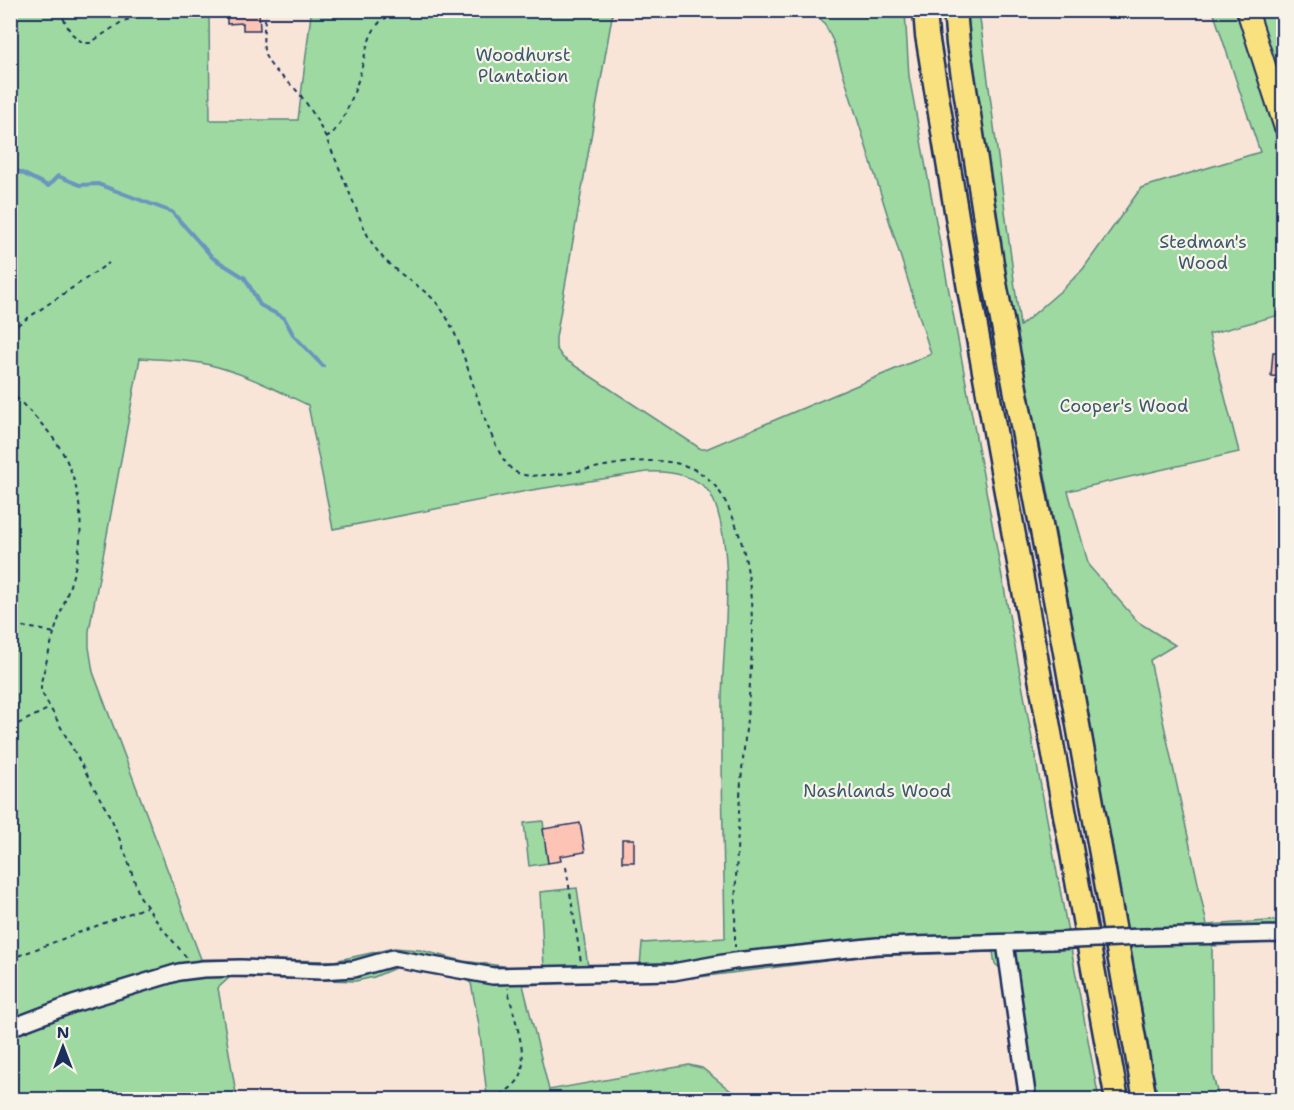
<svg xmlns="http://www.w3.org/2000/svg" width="1294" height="1110" viewBox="0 0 1294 1110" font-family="'Shantell Sans',sans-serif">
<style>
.green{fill:#9dd9a0;stroke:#5c847f;stroke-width:1.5;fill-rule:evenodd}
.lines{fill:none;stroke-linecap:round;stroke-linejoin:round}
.stream{stroke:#6a95bf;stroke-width:4}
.building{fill:#fdc3b4;stroke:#1b2f5e;stroke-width:1.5}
.minor-casing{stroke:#1b2f5e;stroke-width:20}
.major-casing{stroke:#1b2f5e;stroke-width:24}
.highway-casing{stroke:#1b2f5e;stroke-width:27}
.path{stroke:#1b2f5e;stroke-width:2;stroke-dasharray:4.5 4.5;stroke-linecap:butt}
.minor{stroke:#f7f3e8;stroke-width:15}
.major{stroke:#fae180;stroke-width:20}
.highway{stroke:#fae180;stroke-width:22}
.minor-bridge-casing{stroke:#1b2f5e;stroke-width:20;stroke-linecap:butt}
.minor-bridge{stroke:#f7f3e8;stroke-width:15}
.labels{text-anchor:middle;stroke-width:4.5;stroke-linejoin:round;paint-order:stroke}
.park-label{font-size:18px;fill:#3c5a6e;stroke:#f7f3e8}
</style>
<rect width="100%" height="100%" fill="#f9e5d8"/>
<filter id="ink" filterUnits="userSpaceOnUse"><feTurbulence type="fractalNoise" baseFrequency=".0167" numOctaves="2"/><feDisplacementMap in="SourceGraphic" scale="12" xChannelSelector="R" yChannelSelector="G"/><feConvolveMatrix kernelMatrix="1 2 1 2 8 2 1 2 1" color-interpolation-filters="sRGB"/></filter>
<g filter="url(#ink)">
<g class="green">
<path d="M10 11H209L210 120H298L311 14 310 11H613L556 338V348L563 358 701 449H706L931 354 833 41 824 23 813 11H905L909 76 1099 1099H1022L1004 971 995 964 993 952 865 956 691 978 523 985 549 1090 689 1065 702 1068 741 1099H471L487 1096 479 1025 471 983 466 980 402 965 374 977 356 981 230 977 218 988 237 1099H11ZM140 358C163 360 187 359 210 365 244 373 276 390 308 405L333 529 532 490 647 472C669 471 701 475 712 497 720 513 723 532 725 550 730 600 723 650 722 700 721 779 724 859 725 938L642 943 640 966 612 964 588 967 577 888 540 892 544 968H518L463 961 420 950 394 948 334 961 201 959 93 672 89 647V631Z"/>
<path d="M967 11H979L1020 326 1064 288 1083 269 1141 188 1260 152 1213 11H1237L1283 157V314L1209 334 1239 452 1068 491 1089 566 1138 622 1175 645 1150 660 1207 925 1283 920V942L1212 946 1213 1076 1219 1099H1158L1049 495 1008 290 978 96Z"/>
<path d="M1247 11H1283V125Z"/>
<path d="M543 821 548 863 529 866 524 823Z"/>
</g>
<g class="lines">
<path class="stream" d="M10 167 48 186 58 176 80 185 98 184 172 212 213 258 245 278 260 305 284 318 294 336 323 366"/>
</g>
<g class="building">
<path d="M227 10H259L260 30H243V23L227 24Z"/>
<path d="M1273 352H1284V377L1271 376Z"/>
<path d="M580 823 585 852 560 856 561 861 548 863 543 829Z"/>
<rect x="622" y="839" width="12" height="23"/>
</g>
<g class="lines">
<g class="minor-casing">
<g id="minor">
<path d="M1143 937 1284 934"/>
<path d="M1005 943 1028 1100"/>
<path d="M10 1028 73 1004 179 972 203 969 241 968 321 971 354 969 393 958 493 976 673 972 734 961 877 946 1051 941"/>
</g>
</g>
<g class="major-casing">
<path id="major" d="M1247 10 1284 125"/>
</g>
<g class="highway-casing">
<g id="highway">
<path d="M925 10 927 35 969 289 1117 1100"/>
<path d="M955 10 958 44 995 283 1063 641 1145 1100"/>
</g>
</g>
<g class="path">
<path d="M59 10 71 33 83 43H90L123 21 160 10"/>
<path d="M266 10C265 25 260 46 267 59 273 71 287 80 296 90 303 98 309 107 314 115 329 142 340 170 352 199 360 217 366 237 379 253 394 272 413 281 430 296 441 306 448 319 454 332 469 362 490 455 514 471 525 478 538 475 550 475 607 470 689 435 724 499 769 580 748 694 741 782 737 837 735 892 735 947"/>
<path d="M326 138C342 130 355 91 360 74 365 58 367 35 380 22 385 17 393 14 400 10"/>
<path d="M10 330 109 263"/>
<path d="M10 390C25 408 43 423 56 442 77 472 84 513 79 549 75 576 62 607 54 633L38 629 10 625"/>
<path d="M54 633 41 682V691L112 820 127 858 139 895 158 923 187 958"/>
<path d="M10 728 50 708"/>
<path d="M566 867 581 962"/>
<path d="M10 959 146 907"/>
<path d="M493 1100C502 1094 513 1088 519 1079 531 1059 511 1011 508 988"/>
</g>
<use href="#minor" class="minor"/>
<use href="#major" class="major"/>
<use href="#highway" class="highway"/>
<g class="minor-bridge-casing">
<path id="minor-bridge" d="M1051 941 1143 937"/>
</g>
<use href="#minor-bridge" class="minor-bridge"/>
</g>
</g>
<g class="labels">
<g class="park-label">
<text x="523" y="61">Woodhurst<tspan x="523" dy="21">Plantation</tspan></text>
<text x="1203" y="248">Stedman's<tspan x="1203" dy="21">Wood</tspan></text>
<text x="1124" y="412">Cooper's Wood</text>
<text x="877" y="797">Nashlands Wood</text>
</g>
</g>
<rect width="1294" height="1110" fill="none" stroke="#f7f3e8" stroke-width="36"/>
<rect x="18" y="18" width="1258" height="1074" fill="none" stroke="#1b2f5e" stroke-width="2" filter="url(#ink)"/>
<g transform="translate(63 1047)" stroke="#f7f3e8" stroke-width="4.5" paint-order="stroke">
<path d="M0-4.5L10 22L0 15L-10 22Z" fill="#1b2f5e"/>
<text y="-9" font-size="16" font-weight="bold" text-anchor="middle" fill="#1b2f5e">N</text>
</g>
</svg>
